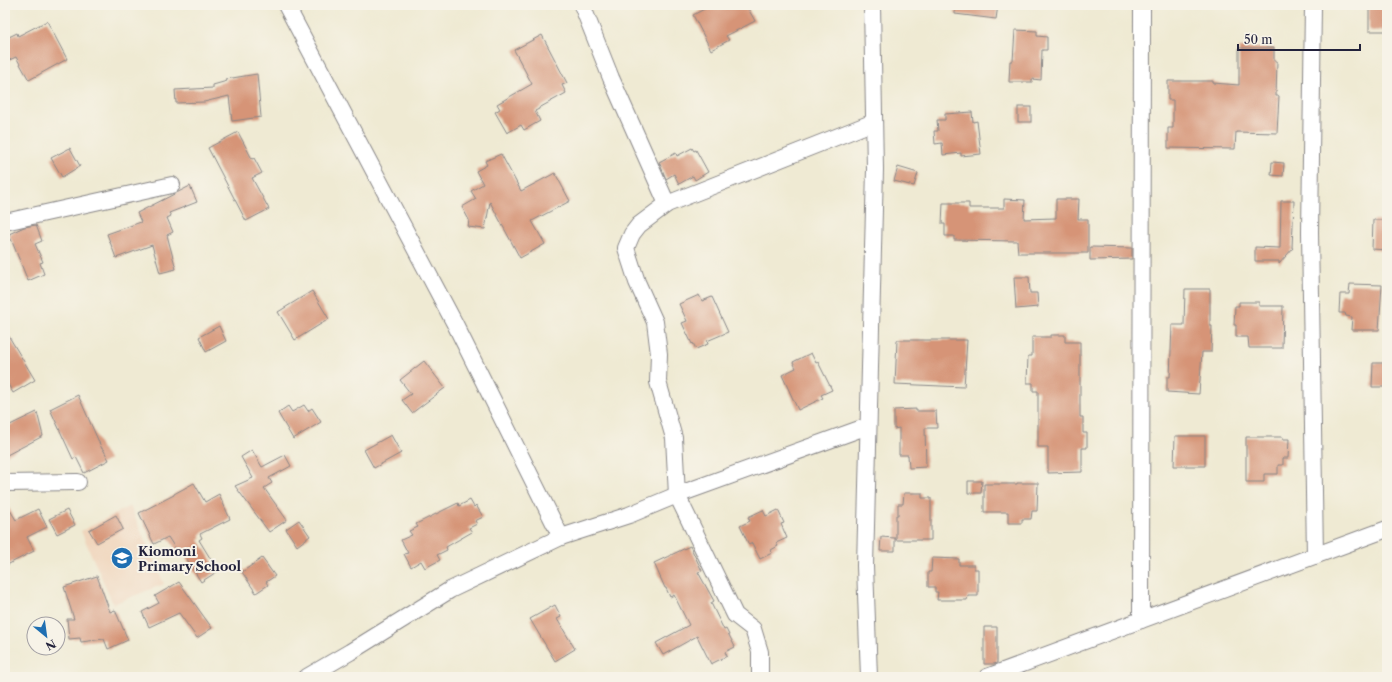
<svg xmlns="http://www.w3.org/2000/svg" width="1392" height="682" viewBox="0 0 1392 682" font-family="'Libre Caslon Text',serif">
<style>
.built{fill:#f0d5bc}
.building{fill:#d69477}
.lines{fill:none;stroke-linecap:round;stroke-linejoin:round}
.street-casing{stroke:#888687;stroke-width:18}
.street{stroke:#fff;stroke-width:16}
.labels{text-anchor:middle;stroke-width:4;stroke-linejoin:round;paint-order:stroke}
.poi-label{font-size:13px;font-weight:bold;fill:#22223b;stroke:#f7f3e8;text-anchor:start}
</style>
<rect width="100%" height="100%" fill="#f7f3e8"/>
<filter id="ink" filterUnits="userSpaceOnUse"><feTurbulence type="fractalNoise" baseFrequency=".025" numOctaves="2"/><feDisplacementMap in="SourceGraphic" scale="8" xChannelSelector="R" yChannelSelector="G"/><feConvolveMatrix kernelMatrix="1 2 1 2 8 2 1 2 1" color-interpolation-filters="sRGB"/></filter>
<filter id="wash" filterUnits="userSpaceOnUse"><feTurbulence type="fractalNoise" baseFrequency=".012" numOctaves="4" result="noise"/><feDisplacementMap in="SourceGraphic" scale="16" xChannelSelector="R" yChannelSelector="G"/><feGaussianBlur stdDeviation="0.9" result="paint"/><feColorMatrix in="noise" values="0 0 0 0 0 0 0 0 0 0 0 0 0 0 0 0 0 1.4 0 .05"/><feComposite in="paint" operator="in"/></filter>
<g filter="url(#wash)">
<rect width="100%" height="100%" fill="#efead3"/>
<path class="built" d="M130 506 164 584 113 604 81 531Z"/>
<g id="blocks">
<g class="building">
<path d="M712 5H746L755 21 726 36 729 40 711 50 693 15Z"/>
<path d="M955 5H998L996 19 955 14Z"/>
<path d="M1369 5H1387L1386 31H1369Z"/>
<path d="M47 21 67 59 29 80 16 57 5 62V39L17 33 18 36Z"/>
<path d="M1015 30 1037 31V36L1047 37V50H1042L1041 80 1032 79V82H1009L1010 61H1013Z"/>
<path d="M542 35 567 83 562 85 566 93 539 108V109L535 111 540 121 524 130 521 125 507 133 495 112 500 109 497 104 532 84 514 50Z"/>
<path d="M1239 48H1274V61H1277L1276 96H1279L1277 133 1236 132 1235 149 1168 148V128H1173V100H1168V81H1213V83L1239 85Z"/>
<path d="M257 74 261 117 232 121 229 96 204 102 176 103 175 90 213 88V85L227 81 226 79Z"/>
<rect x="1018" y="107" width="13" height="15"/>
<path d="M972 112 973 122 977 121 981 154 961 156V153L943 155 942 143 935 144 934 131H938L937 120H945V114Z"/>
<path d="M238 132 252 159 254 158 262 173 252 178 269 209 246 221 208 148Z"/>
<path d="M70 148 80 166 62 177 51 158Z"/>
<path d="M692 148 694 151 696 150 708 172 695 180 693 176 679 184 674 174 666 179 659 162 676 153 677 156Z"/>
<path d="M501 154 521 191 555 173 570 201 532 221 545 244 520 258 490 202 485 229 468 227 469 220 462 207 476 199 471 191 483 184 476 171 487 165 485 161Z"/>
<path d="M1272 162 1284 163 1283 176 1271 175Z"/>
<path d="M898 167 918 173 914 186 894 181Z"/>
<path d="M190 186 197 202 169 213 171 216 167 218 173 232 167 235 176 269 160 273 152 245 116 258 107 234 141 222 137 213Z"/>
<path d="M1004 199 1025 200 1024 219 1056 218V199H1079L1078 219H1088V253H1018L1017 241 954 240V236H945V224H942L943 203H969V208H1004Z"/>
<path d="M1281 201H1294L1292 248H1293L1279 264V261H1255V247L1280 248Z"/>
<path d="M1373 220H1387V250L1372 249Z"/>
<path d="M36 225 42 241 35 244 43 262 40 263 44 274 28 281 9 234 24 227Z"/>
<path d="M1090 247 1132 248V259L1090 260Z"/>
<path d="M1014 277H1029L1030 293H1037L1038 307 1016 309Z"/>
<path d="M1350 284 1382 285 1379 330H1351L1352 317 1346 316 1345 313H1339L1340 294H1349Z"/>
<path d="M1185 289H1210V326H1212L1211 352H1202L1199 394 1167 392V377H1170L1172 325H1184Z"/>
<path d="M312 291 329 319 295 340 278 312Z"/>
<path d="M699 295 702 301 712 297 728 332 707 341 708 344 696 349 693 343 692 344 682 323 687 321 679 304Z"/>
<path d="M1239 302H1259V306H1283L1282 348H1249L1248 337H1236V325H1234L1235 306H1239Z"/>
<path d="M219 326 226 341 206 352 199 337Z"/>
<path d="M5 330 35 380 13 393 5 379Z"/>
<path d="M1051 335H1065V342H1080V417H1083V433H1087V448H1082V472L1048 473V447H1038V391H1033V383H1027L1028 356H1032V337H1051Z"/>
<path d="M897 340H967L964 387 895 384Z"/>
<path d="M811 353 816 363 818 362 832 390 821 395 823 398 798 410 782 375 796 368 793 362Z"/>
<path d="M424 361 445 388 412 413 402 400 411 394 400 380Z"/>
<path d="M1373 363H1387V387H1372Z"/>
<path d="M78 395 102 449H103L109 460 84 473 76 457 73 459 50 409Z"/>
<path d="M304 405 308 411 312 408 321 422 293 439 278 413 288 406 292 412Z"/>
<path d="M916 409V411H936L937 428H925L926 467 909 468 908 455H899V428L894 429V410Z"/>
<path d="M37 412 43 436 5 456V425H10Z"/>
<path d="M391 435 401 453 374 468 364 450Z"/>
<path d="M1175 436H1205V466H1174Z"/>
<path d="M1246 437H1283V439H1289L1288 458H1283V465H1278V474H1264V482H1246Z"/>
<path d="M252 450 262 467 285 455 291 466 269 478 272 483 264 488 287 520 269 532 235 486 253 478 241 457Z"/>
<path d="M968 481H982L981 493H968Z"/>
<path d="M194 483 205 502 219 494 230 519 200 534 202 538 199 540 218 571 201 582 182 551 178 553 168 537 154 544 139 513 174 495V494Z"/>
<path d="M1017 483H1038L1037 511H1032L1031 519H1022V523H1008V512H984V484H1017Z"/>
<path d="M904 493H922V498H931V540H896V515H898V504H903Z"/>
<path d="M470 500 474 507 476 505 483 517 475 521 477 524 469 528 472 532 446 547 447 550 437 555 440 560 425 568 421 561 411 567 404 554 408 553 401 540 412 535 409 531 418 527 416 524 458 503 459 506Z"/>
<path d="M5 502 16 520 38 509 47 527 27 537 34 551 5 566Z"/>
<path d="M67 510 75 525 57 534 49 519Z"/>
<path d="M763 510 766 516 778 510 784 523 781 524 787 538 776 543 778 546 771 550 772 553 760 559 752 543 749 545 740 526 750 521 748 517Z"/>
<path d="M116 515 123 529 97 543 89 530Z"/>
<path d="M299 520 310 536 297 546 286 529Z"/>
<path d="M881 537 895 538V551H880Z"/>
<path d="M690 546 702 571 698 572 714 601 711 603 724 630 726 629 735 647 725 652 727 656 711 664 697 636 663 655 656 643 689 625 674 595 670 597 666 588H665L654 563Z"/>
<path d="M262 558 275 576 266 582 268 585 256 593 242 572Z"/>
<path d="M932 558 959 559V565H974V569H978V596H968L967 600H937L938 592H935V587H928V572H931Z"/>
<path d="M97 576 110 612 115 610 128 640 108 649 104 639 81 642 80 638 69 639 67 619H74L64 587Z"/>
<path d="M179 582 212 628 197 638 179 613 149 627 142 612 159 603 155 596Z"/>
<path d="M555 605 561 617 557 619 575 649 555 661 530 619Z"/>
<path d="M984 627H997V663L994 664H984Z"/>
</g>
</g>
</g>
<g filter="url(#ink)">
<use href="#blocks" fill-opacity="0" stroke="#888687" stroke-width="1"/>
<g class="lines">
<g class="street-casing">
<g id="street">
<path d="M286 5 455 324 561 537"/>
<path d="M582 5 611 78 667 204"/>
<path d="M1313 5 1310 232 1315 556"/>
<path d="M5 222 172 185"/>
<path d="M5 483 78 482"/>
<path d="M1141 620 1142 5"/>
<path d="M307 677 350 652 450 590 561 537 629 515 677 495 868 426"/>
<path d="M760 677V652L753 629 735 615 677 495 674 438 658 382 659 354 655 322 637 282 626 248 632 234 639 225 667 204 874 122"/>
<path d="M869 677 865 566 875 169 872 5"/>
<path d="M987 677 1387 529"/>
</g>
</g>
<use href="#street" class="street"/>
</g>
</g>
<defs>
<g id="school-disc" transform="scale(1.15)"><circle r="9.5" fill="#1f6fb2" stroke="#f7f3e8"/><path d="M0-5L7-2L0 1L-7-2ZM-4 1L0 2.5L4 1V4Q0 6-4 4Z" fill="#fff"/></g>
</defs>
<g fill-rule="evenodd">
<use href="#school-disc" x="122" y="558"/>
</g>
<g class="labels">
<g class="poi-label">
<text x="138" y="556">Kiomoni<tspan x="138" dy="15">Primary School</tspan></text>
</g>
</g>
<rect width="1392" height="682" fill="none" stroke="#f7f3e8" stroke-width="20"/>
<g transform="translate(46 636) rotate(151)"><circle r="19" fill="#f7f3e8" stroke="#a29fa3"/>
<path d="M0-3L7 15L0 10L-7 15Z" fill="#1f6fb2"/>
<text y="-6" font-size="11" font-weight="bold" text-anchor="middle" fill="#22223b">N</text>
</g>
<path d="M1238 44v6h122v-6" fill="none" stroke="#22223b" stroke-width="2"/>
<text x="1244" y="44" font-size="12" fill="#22223b" stroke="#f7f3e8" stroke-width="3" paint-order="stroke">50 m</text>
</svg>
